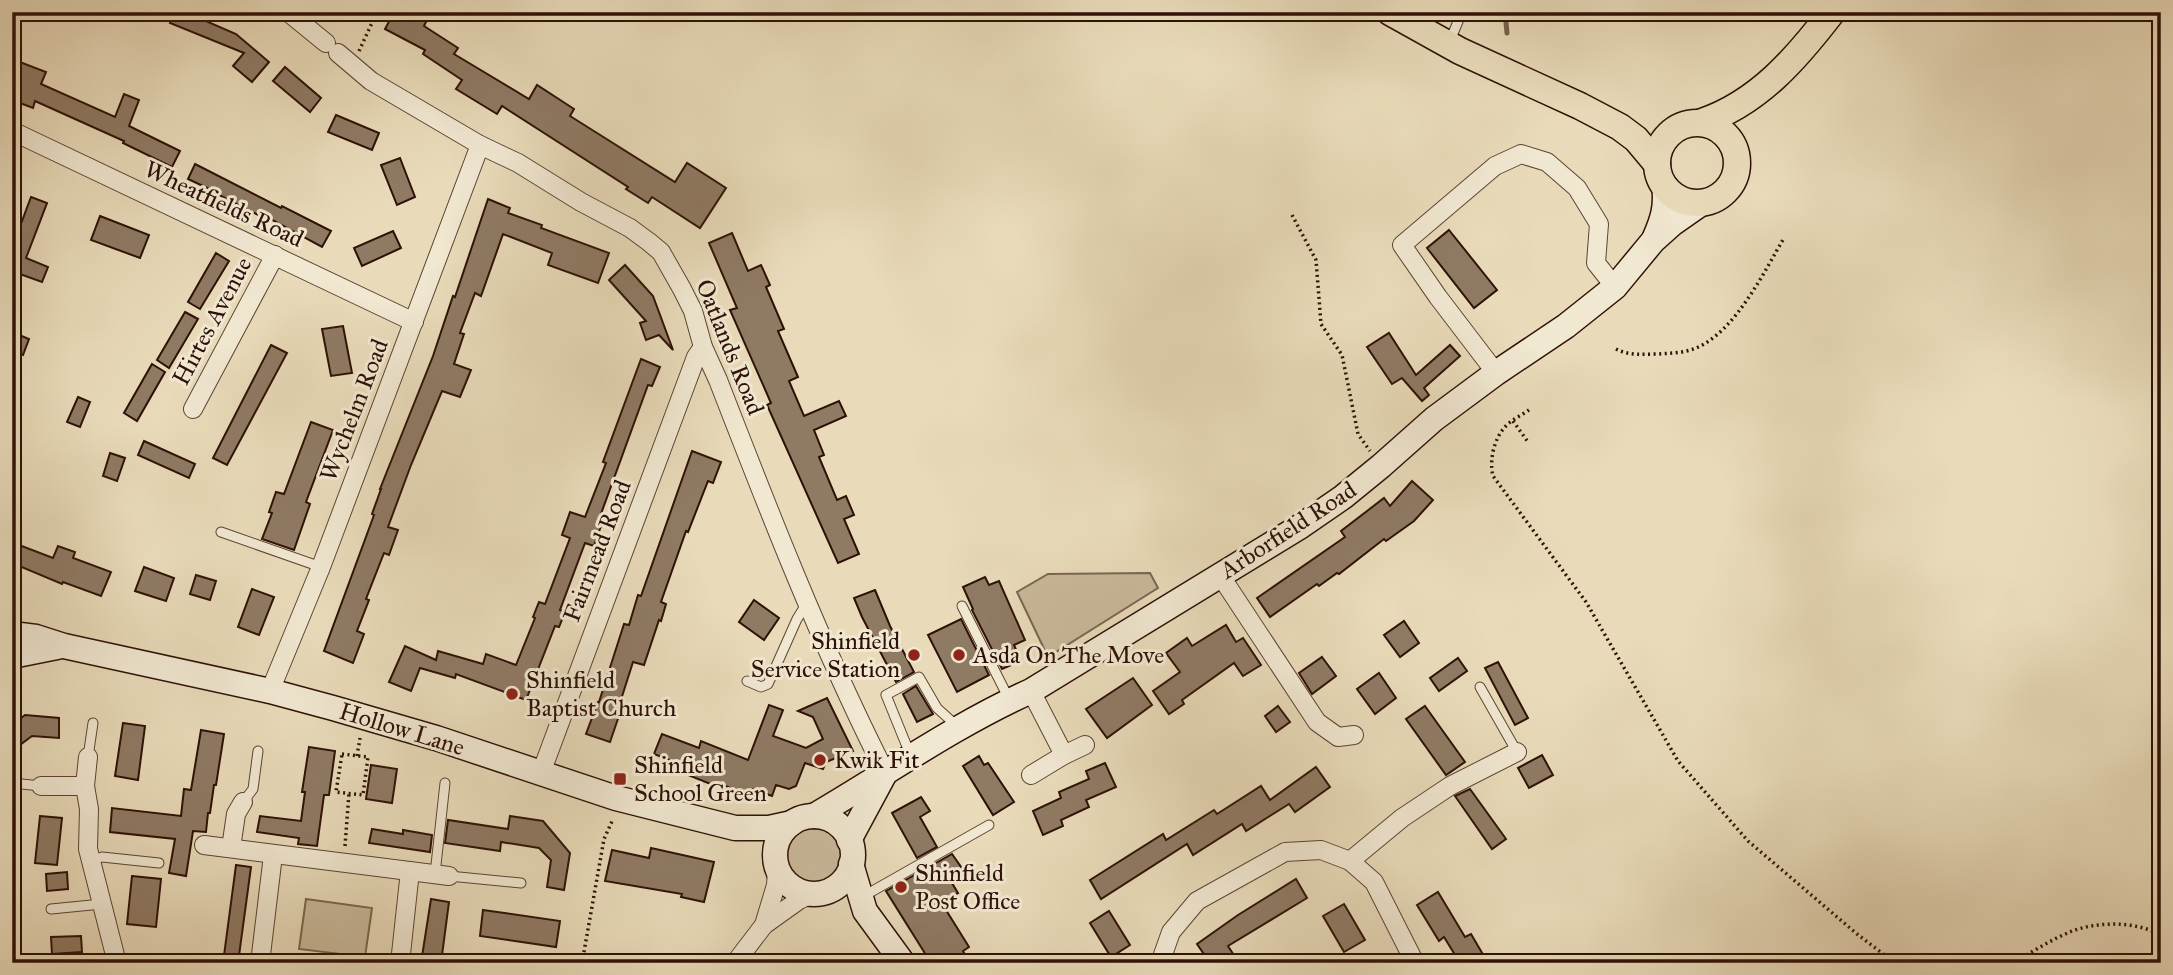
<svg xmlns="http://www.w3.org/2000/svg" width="2173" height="975" viewBox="0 0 2173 975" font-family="'IM FELL Great Primer',serif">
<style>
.green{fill:#c9b99b;stroke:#7c6550;stroke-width:2}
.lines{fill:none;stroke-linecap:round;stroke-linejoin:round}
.stream{stroke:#78614d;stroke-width:5}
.building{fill:#8f7a64;stroke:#2e1106;stroke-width:2}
.lane-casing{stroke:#5d4433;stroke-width:11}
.street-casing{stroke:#5d4433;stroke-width:20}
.secondary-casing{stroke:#2e1106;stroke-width:27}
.primary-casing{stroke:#2e1106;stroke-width:29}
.path{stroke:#2e1106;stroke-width:3.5;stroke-dasharray:2 3.5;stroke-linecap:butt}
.lane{stroke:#f1e8d2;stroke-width:9}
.street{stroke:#f1e8d2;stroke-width:18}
.secondary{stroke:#f1e8d2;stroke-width:24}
.primary{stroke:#e9dbba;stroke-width:26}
.poi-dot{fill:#8f2418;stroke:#f1e8d2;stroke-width:2.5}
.labels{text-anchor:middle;stroke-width:6;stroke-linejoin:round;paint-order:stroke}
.street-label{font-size:24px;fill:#2e1106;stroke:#f1e8d2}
.poi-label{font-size:24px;fill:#2e1106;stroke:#f1e8d2;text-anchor:start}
</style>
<rect width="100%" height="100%" fill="#e9dbba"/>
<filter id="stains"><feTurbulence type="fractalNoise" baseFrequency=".00286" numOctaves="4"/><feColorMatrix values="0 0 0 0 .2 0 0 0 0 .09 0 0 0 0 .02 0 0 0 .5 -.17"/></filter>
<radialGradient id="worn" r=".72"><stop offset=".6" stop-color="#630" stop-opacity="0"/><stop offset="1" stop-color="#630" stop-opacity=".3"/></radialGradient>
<g class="green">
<path d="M1150 573 1158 588 1048 657 1017 592 1048 574Z"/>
<circle cx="813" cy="856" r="30"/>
<path d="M306 899 372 908 365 957 299 949Z"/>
</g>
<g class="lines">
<path class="stream" d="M1505 12 1507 33"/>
</g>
<g class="building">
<path d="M175 12H212L208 22 236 34 269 62 252 82 233 66 244 53 170 23Z"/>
<path d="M394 12H418L428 18 424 26 458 48 454 54 529 99 537 85 574 109 570 116 675 182 687 163 726 188 700 228 652 197 648 203 626 189 628 187 502 106 497 114 456 89 462 80 423 54 425 50 385 29Z"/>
<path d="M12 59 46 72 41 84 115 117 124 94 139 100 129 126 180 151 172 167 123 143 124 141 35 101 33 108 12 100Z"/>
<path d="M285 67 321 98 310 112 273 81Z"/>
<path d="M336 115 379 133 372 150 328 132Z"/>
<path d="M400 158 415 197 397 205 381 165Z"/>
<path d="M195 164 281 208 282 206 331 231 322 247 267 217 266 219 217 194 218 193 188 179Z"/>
<path d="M31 197 47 203 26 258 48 267 42 282 20 274 12 291V248Z"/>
<path d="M488 199 510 208 508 213 542 225 541 228 609 253 598 283 548 265 552 253 503 234 481 296 475 293 460 333 464 334 454 364 471 370 460 397 442 391 411 465 388 527 398 530 389 555 384 553 366 599 369 600 357 631 364 634 353 663 324 651 374 515 372 514 381 489H380L433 356 453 296 455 297Z"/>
<path d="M100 216 149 235 140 258 91 240Z"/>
<path d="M1449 230 1497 290 1474 308 1427 248Z"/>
<path d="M393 231 401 248 362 266 354 248Z"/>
<path d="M732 233 748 271 761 265 770 285 766 287 784 329 778 331 798 377 789 381 804 416 839 401 846 416 814 430 824 455 819 457 837 500 846 496 854 515 844 519 859 554 838 563 767 405 771 403 730 310 737 308 709 243Z"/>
<path d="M216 253 229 261 200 309 188 302Z"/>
<path d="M625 265 653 296 673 350 659 335 646 340 640 323 646 321 609 280Z"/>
<path d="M185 312 198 319 169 368 157 360Z"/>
<path d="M343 326 352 373 331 376 322 329Z"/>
<path d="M12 332 29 339 23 355 12 351Z"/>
<path d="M1389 333 1416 375 1450 345 1460 356 1424 388 1429 395 1422 401 1402 378 1392 384 1367 347Z"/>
<path d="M271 345 287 353 227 465 213 458Z"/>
<path d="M641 359 660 367 652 386 648 385 598 522 602 523 594 546 585 543 560 610 565 612 559 627 555 626 526 700 456 674 455 678 420 668 411 691 389 682 405 646 436 660 438 651 483 664 486 654 516 665 535 618 533 617 539 602 545 604 570 538 562 535 570 512 585 517 606 463 603 462Z"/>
<path d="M152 364 165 372 137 421 124 413Z"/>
<path d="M78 397 90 402 80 427 67 422Z"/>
<path d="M311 422 333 430 306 502 310 504 294 550 262 539 272 513 269 512 276 492 284 494Z"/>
<path d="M144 441 195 464 189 478 138 455Z"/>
<path d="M692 451 721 462 713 483 708 481 688 532 686 531 661 602 666 604 661 621 659 620 644 665 633 662 618 709 621 710 610 742 586 734 598 702H599L624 624 629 625 638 595 641 596Z"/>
<path d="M110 453 125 458 117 481 103 476Z"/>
<path d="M1412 481 1433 500 1414 521 1386 541 1384 539 1339 574 1337 573 1319 586 1317 584 1270 617 1257 598 1345 537 1341 531 1384 498 1390 506Z"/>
<path d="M19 545 53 558 58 546 75 552 73 558 111 572 101 596 63 582 62 584 12 563Z"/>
<path d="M144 567 174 578 166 601 135 591Z"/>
<path d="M196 575 216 581 210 600 190 594Z"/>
<path d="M985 577 989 585 999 581 1025 640 1014 645 1021 661 1002 669 972 610 973 609 963 587Z"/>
<path d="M252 589 274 597 259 635 238 627Z"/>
<path d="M875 590 890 626 914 672 896 682 862 617 854 598Z"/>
<path d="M754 600 779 618 764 640 739 622Z"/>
<path d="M961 619 989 675 957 692 928 635Z"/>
<path d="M1404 621 1419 643 1400 657 1384 635Z"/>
<path d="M1226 625 1236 642 1243 638 1261 665 1243 676 1234 663 1182 700 1184 704 1169 714 1153 691 1180 672 1166 653 1187 638 1192 646Z"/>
<path d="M1322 657 1336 676 1312 694 1299 673Z"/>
<path d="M1458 658 1467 671 1439 691 1430 678Z"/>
<path d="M1498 662 1528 718 1515 725 1485 668Z"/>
<path d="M1379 673 1396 698 1375 714 1357 689Z"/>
<path d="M1133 678 1152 705 1107 738 1086 709Z"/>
<path d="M916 686 933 714 917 722 903 694Z"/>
<path d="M827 698 853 751 826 762 823 769 805 763 796 786 789 789 776 785 772 796 753 789 751 796 715 782 713 785 688 775 690 768 654 754 662 734 699 748 701 741 748 760 769 705 783 710 773 736 806 748 823 739 813 717 798 711Z"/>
<path d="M1278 706 1290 722 1276 732 1265 716Z"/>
<path d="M1425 706 1465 762 1446 775 1406 719Z"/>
<path d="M25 715 59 718V738L32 736 12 751V725Z"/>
<path d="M123 723 145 726 138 780 115 776Z"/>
<path d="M201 730 224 734 216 785H214L210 813H208L206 832 193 831 186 876 169 873 175 839 110 832 112 808 181 816 184 789 191 790Z"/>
<path d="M309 747 335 751 329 795H324L317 846 298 844 299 838 257 832 260 816 301 821 305 792H302Z"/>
<path d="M1542 755 1553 775 1529 788 1518 768Z"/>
<path d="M979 756 984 765 988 763 1014 802 993 815 963 766Z"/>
<path d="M1105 763 1116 787 1086 800 1089 807 1061 820 1063 826 1043 835 1033 811 1061 798 1059 792 1089 779 1086 771Z"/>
<path d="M371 765 397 769 392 803 366 799Z"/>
<path d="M1316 767 1330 787 1295 812 1289 804 1246 831 1242 824 1193 855 1187 844 1101 899 1090 880 1163 834 1166 840 1214 810 1217 814 1261 786 1270 800Z"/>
<path d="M1470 789 1506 839 1492 849 1455 796Z"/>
<path d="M921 797 930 811 920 817 937 847 917 858 892 813Z"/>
<path d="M40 816 62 818 57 865 35 863Z"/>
<path d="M510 816 543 821 570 853 564 890 547 887 551 860 539 848 501 842 500 851 445 843 448 820 508 829Z"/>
<path d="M372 829 403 834V830L432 835 430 852 369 843Z"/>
<path d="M651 848 714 862 704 902 681 897 682 894 605 881 612 850 649 858Z"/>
<path d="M952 854 966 874 952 883 958 893 941 902 969 947 963 951 969 963H931L886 891Z"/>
<path d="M236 865 251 867 238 963H223Z"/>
<path d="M67 872 68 889 47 891 46 874Z"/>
<path d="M132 876 161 879 156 927 127 924Z"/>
<path d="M1296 879 1307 898 1228 946 1239 963H1210L1197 944 1238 915Z"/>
<path d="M1438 892 1465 937 1471 934 1488 963H1460L1444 937 1439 941 1417 905Z"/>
<path d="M431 899 449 902 441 963H421Z"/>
<path d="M1344 904 1365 940 1344 952 1323 916Z"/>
<path d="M483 910 560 921 556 947 480 936Z"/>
<path d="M1109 911 1130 945 1111 957 1090 923Z"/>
<path d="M81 936 82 952 52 954 51 937Z"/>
</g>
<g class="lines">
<g class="lane-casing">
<g id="lane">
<path d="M1449 43 1462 12"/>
<path d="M221 532 321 567"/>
<path d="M962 606 1009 699"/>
<path d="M747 681 761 687 768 684 797 619 807 603"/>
<path d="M1480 687 1517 752"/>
<path d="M910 754 886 695 919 677 937 708 958 727"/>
<path d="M88 757 93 723"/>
<path d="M12 783 41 786"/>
<path d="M243 802 253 789 258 751"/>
<path d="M91 860 102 857 159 863"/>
<path d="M435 874 445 783"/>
<path d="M449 876 521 883"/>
<path d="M862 897 989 825"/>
<path d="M51 909 102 904"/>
</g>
</g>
<g class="street-casing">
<g id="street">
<path d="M288 12 326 43"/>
<path d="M338 53 371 81 480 145 518 163 581 202 630 228 649 242 661 252 682 289 693 311 703 347 718 380C768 509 818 638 880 762L887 771"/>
<path d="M12 131 414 322"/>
<path d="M1496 373 1438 297 1402 245 1495 166 1521 154 1547 162 1577 188 1599 224 1596 263 1615 287"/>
<path d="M193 409 275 255"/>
<path d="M1220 575 1317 722 1338 737 1354 735"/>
<path d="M270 691 321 567 480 145"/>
<path d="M1031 691 1064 755 1085 745"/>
<path d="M88 757 85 786 89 809 88 849 117 963"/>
<path d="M541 773 696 357 703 347"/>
<path d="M1031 775 1064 755"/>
<path d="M41 786H85"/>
<path d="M204 845 449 876"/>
<path d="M231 848 236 814 243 802"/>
<path d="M1350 861 1402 818 1450 786 1517 752"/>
<path d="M764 925 776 885 777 869"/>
<path d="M260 963 273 855"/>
<path d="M400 963 410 871"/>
<path d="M735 963 764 925 799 900 812 894"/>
<path d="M1160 963 1171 932 1197 901 1285 852 1321 850 1350 861 1374 882 1415 963"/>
</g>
</g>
<g class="secondary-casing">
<g id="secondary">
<path d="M1655 237C1663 219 1667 205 1664 185"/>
<path d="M12 634 36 637 64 646 270 691 333 708 436 738 616 798 735 828H769L792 823"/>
<path d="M12 656 57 647"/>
<path d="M814 816C886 774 955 725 1031 691L1301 526 1343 497 1381 466 1434 419 1496 373 1566 326 1615 287 1653 241 1672 224 1702 203"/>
<circle cx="814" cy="855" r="39"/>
<path d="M849 840 884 775"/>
<path d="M851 864 865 911 903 963"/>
</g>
</g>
<g class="primary-casing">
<g id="primary">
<path d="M1390 12 1460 51 1580 106 1620 127 1636 139 1657 164"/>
<path d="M1702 122C1758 103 1796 59 1832 12"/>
<circle cx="1697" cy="163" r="40"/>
</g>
</g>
<g class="path">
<path d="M359 51 377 12"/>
<path d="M1292 215 1316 260 1321 324 1342 355 1358 434 1370 451"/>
<path d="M1616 349C1629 356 1643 354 1658 354 1671 353 1684 353 1696 348 1735 332 1764 272 1784 238"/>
<path d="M1529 410C1522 415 1511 420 1505 427 1494 439 1489 460 1493 476L1586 602 1678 761 1748 841 1857 934 1895 963"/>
<path d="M1513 421 1528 442"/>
<path d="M342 754 368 757 363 795 336 792Z"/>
<path d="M357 756 360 738"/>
<path d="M345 846 349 793"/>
<path d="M582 963 604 839 613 819"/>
<path d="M2012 963C2031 953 2050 940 2070 932 2097 921 2135 921 2161 935"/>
</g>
<use href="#lane" class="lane"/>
<use href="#street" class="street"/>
<use href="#secondary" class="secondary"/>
<use href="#primary" class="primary"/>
</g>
<g class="poi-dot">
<circle cx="914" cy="655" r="7"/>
<circle cx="959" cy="655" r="7"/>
<circle cx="512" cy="694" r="7"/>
<circle cx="820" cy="760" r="7"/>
<rect x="613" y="772" width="14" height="14" rx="3.5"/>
<circle cx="901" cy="887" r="7"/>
</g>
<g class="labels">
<g class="street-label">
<text transform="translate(224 204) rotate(25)" y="8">Wheatfields Road</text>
<text transform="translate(212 321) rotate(-62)" y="8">Hirtes Avenue</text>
<text transform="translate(730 347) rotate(68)" y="8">Oatlands Road</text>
<text transform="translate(354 410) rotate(-69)" y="8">Wychelm Road</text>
<text transform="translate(1288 530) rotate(-33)" y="8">Arborfield Road</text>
<text transform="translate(597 551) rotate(-69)" y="8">Fairmead Road</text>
<text transform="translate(402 729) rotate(17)" y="8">Hollow Lane</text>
</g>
<g class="poi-label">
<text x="900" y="649" text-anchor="end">Shinfield<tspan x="900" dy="28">Service Station</tspan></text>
<text x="973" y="663">Asda On The Move</text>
<text x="526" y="688">Shinfield<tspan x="526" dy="28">Baptist Church</tspan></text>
<text x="834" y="768">Kwik Fit</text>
<text x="634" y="773">Shinfield<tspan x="634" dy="28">School Green</tspan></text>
<text x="915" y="881">Shinfield<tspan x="915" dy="28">Post Office</tspan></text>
</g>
</g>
<rect width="2173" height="975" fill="none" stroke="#e9dbba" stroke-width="42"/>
<rect x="14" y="14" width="2145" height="947" fill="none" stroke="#2e1106" stroke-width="3.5"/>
<rect x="21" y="21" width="2131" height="933" fill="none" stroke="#2e1106" stroke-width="2"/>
<rect width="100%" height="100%" filter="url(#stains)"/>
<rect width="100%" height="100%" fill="url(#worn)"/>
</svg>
